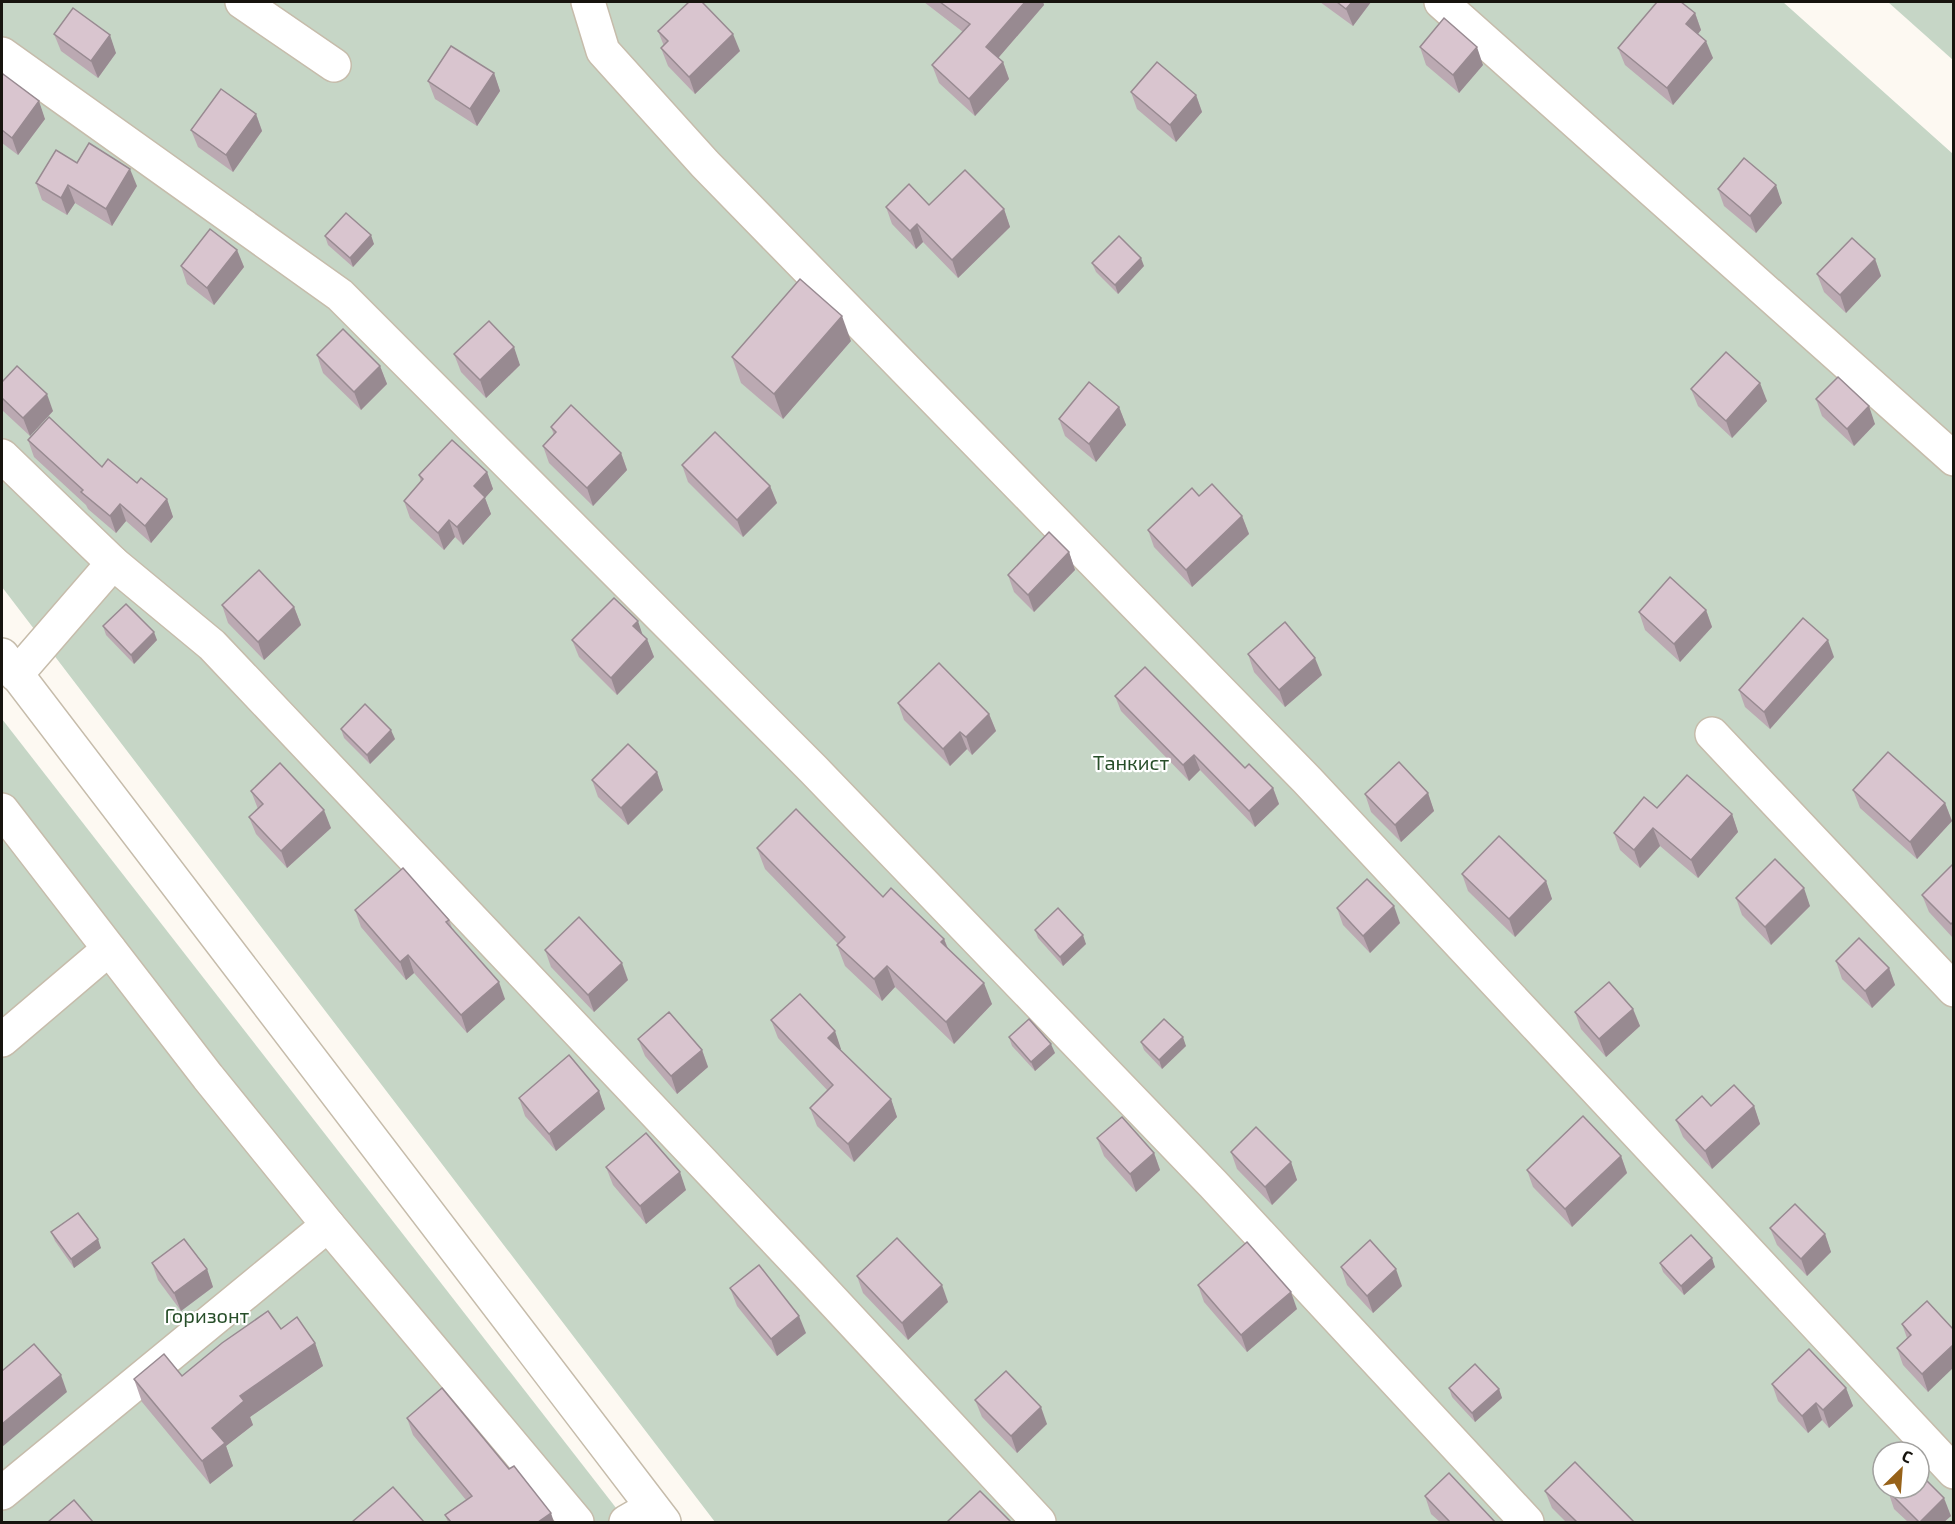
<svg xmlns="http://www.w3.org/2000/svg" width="1955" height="1524" viewBox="0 0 1955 1524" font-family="'Exo 2',sans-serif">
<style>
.green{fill:#c6d6c6;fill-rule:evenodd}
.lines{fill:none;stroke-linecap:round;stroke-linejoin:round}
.minor-casing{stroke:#c6bcab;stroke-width:36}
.minor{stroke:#fff;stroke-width:33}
.wall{fill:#bba9b2}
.shaded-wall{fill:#988a91}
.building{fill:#d9c5cf;stroke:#988a91;stroke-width:1.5}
.labels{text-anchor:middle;stroke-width:4.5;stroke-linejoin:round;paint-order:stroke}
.park-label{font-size:20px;fill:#274e29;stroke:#fff}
</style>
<rect width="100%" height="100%" fill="#fdf9f2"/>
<g class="green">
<path d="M2 2H1783L1953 154V1522H715L2 587ZM1883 1452H1919V1488H1883Z"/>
<path d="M1888 2H1953V60Z"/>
<path d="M2 719 627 1522H2Z"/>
</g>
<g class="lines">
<g class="minor-casing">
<g id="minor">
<path d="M242 2 334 65"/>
<path d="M588 2 603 51 705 164 1307 780 1954 1472"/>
<path d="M1441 2 1954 459"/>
<path d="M2 54 340 295 814 770 1213 1184 1527 1522"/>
<path d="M2 456 113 563 212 645 807 1273 1039 1522"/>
<path d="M2 655 664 1522"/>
<path d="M16 675 113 563"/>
<path d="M1712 734 1954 990"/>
<path d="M2 810 208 1077 328 1225 577 1522"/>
<path d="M2 1040 109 949"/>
<path d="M2 1493 328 1225"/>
<path d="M626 1522 652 1507"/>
</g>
</g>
<use href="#minor" class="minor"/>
</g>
<g class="wall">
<path d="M924 2H1043L1044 5 998 58 1003 62 1009 79 975 116 939 83 932 65 963 32Z"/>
<path d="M1320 2H1371L1353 26Z"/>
<path d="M1695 13 1701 30 1698 34 1713 58 1673 105 1625 65 1618 48Z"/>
<path d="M658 31 740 51 695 94 668 66 661 48 664 46Z"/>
<path d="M54 34 116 53 98 78 61 51Z"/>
<path d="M1420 47 1483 65 1459 93 1426 65Z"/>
<path d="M494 73 500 91 477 126 435 99 428 81Z"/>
<path d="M2 76 45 119 18 155 2 143Z"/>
<path d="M1131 92 1196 95 1202 112 1176 142 1137 109Z"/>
<path d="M256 114 262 131 233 172 198 147 191 130Z"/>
<path d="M77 163 137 186 112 226 75 203 67 215 42 200 36 183Z"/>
<path d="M1718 189 1782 203 1756 233 1724 206Z"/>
<path d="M929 205 1004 209 1010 227 958 278 923 242 916 249 892 224 886 207Z"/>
<path d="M325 236 374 244 353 267 328 245Z"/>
<path d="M237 250 244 267 214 305 187 284 181 266Z"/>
<path d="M1875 259 1881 276 1846 313 1824 292 1817 274Z"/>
<path d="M1092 263 1144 266 1118 294 1096 272Z"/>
<path d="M851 341 783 419 741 383 732 357Z"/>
<path d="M454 354 520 365 486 398 461 372Z"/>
<path d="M317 355 380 366 387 384 361 410 323 373Z"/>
<path d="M2 382 53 411 30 436 2 410Z"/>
<path d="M1691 389 1767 401 1732 438 1698 406Z"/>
<path d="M1816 399 1875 424 1854 446 1822 416Z"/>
<path d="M1119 407 1126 425 1096 462 1065 436 1059 419Z"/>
<path d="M551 427 621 453 627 470 593 506 549 463 543 446 554 435Z"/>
<path d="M28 440 102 467 137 483 167 499 173 517 151 543 126 521 116 533 88 509 86 505 34 457Z"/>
<path d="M682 465 770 486 777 503 743 537 688 482Z"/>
<path d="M487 472 493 489 485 498 491 514 463 545 455 537 444 550 410 518 404 501 421 482 419 475Z"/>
<path d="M1199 496 1242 516 1249 534 1192 587 1154 547 1148 530Z"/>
<path d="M1069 552 1075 570 1034 612 1014 592 1008 575Z"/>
<path d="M222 605 294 607 301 625 264 660 228 623Z"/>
<path d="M1706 610 1712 627 1680 662 1645 630 1639 612Z"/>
<path d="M103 626 157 640 134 664 106 635Z"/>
<path d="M642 634 647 639 654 657 617 695 579 657 572 640Z"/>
<path d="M1248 654 1322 675 1285 707 1254 672Z"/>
<path d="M1834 657 1770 729 1745 707 1739 690Z"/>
<path d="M1115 696 1245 768 1273 788 1279 804 1255 827 1200 770 1189 781 1121 711Z"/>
<path d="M898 703 989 714 996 731 972 755 967 749 950 766 904 720Z"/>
<path d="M341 729 395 739 370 764 344 738Z"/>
<path d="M657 772 663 790 628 825 598 797 592 780Z"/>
<path d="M1853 790 1945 803 1952 821 1917 859 1860 808Z"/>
<path d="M251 791 331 828 287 868 256 834 249 817 258 809Z"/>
<path d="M1428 793 1434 811 1401 842 1371 812 1365 794Z"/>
<path d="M1657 808 1732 814 1738 832 1698 878 1660 846 1640 868 1620 850 1614 833Z"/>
<path d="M757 848 883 897 944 939 948 948 992 1004 954 1044 895 987 882 1001 845 966 837 945 838 944 765 869Z"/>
<path d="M1953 864V938L1929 912 1922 895Z"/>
<path d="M1462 874 1546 881 1552 899 1515 937 1468 891Z"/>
<path d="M1736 898 1810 906 1771 945 1742 915Z"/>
<path d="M1337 908 1400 923 1370 953 1343 925Z"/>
<path d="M355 910 449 920 452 928 505 999 467 1033 414 973 406 980 361 927Z"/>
<path d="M1035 930 1086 944 1063 966 1038 938Z"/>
<path d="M545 950 628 980 594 1012 551 967Z"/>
<path d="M1836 961 1889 968 1895 985 1872 1008 1842 979Z"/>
<path d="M1633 1009 1640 1026 1606 1057 1581 1029 1575 1012Z"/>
<path d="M771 1020 841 1049 840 1050 891 1099 897 1117 854 1162 817 1126 810 1108 828 1091 778 1038Z"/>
<path d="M1009 1037 1055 1053 1035 1071 1012 1046Z"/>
<path d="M638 1039 702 1050 708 1067 677 1094 645 1056Z"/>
<path d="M1141 1042 1186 1046 1162 1069 1144 1050Z"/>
<path d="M599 1091 605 1109 556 1151 525 1116 519 1098Z"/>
<path d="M1711 1106H1754L1760 1124 1712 1169 1683 1137 1676 1120Z"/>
<path d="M1097 1138 1154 1153 1160 1170 1136 1192 1104 1156Z"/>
<path d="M1231 1152 1291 1162 1297 1180 1272 1205 1237 1169Z"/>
<path d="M1621 1156 1627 1173 1572 1227 1533 1187 1527 1170Z"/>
<path d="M606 1167 686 1190 646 1224 613 1185Z"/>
<path d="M1770 1228 1825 1234 1831 1252 1807 1276 1777 1245Z"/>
<path d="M51 1232 101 1248 74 1268 55 1241Z"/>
<path d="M152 1263 207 1269 213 1287 181 1311 158 1280Z"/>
<path d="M1660 1263 1715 1267 1684 1295 1663 1272Z"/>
<path d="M1341 1267 1402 1286 1373 1313 1347 1285Z"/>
<path d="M857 1276 948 1302 908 1340 863 1293Z"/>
<path d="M1198 1285 1297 1309 1247 1352 1204 1302Z"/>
<path d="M730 1288 806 1333 777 1356 737 1306Z"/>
<path d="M1902 1324 1953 1329 1928 1392 1903 1365 1897 1348 1907 1338Z"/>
<path d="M281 1329 315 1343 323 1366 250 1417 253 1425 226 1446 233 1466 210 1484 142 1402 134 1379 182 1376Z"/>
<path d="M1772 1384 1846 1388 1853 1406 1829 1428 1822 1420 1808 1433 1778 1401Z"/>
<path d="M1449 1388 1499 1389 1502 1398 1475 1422 1452 1397Z"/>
<path d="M975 1400 1047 1424 1017 1453 982 1417Z"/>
<path d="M407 1418 554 1522H448L445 1515 466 1500 413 1435Z"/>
<path d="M1545 1491 1634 1522H1566L1552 1508Z"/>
<path d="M1888 1491 1951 1516 1944 1522H1908L1894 1509Z"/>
<path d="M1425 1496 1495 1522H1440L1431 1514Z"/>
</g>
<g class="shaded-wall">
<path d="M1025 2H1043L1044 5 993 64 986 47Z"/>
<path d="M1352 2H1371L1353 26 1346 9Z"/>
<path d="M1695 13 1701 30 1692 41 1686 24Z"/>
<path d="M733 34 740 51 695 94 689 77Z"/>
<path d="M110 35 116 53 98 78 91 61Z"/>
<path d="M1706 41 1713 58 1673 105 1667 88Z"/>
<path d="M1477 47 1483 65 1459 93 1453 75Z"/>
<path d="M1003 62 1009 79 975 116 969 99Z"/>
<path d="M494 73 500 91 477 126 470 109Z"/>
<path d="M1196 95 1202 112 1176 142 1170 125Z"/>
<path d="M39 101 45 119 18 155 12 138Z"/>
<path d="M256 114 262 131 233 172 226 155Z"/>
<path d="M130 169 137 186 112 226 106 209Z"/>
<path d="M68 185 75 203 67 215 61 198Z"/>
<path d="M1776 185 1782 203 1756 233 1750 216Z"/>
<path d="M1004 209 1010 227 958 278 952 260Z"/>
<path d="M917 224 923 242 916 249 910 231Z"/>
<path d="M371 235 374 244 353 267 350 258Z"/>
<path d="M237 250 244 267 214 305 207 288Z"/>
<path d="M1141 258 1144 266 1118 294 1115 285Z"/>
<path d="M1875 259 1881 276 1846 313 1840 295Z"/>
<path d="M842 316 851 341 783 419 774 394Z"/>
<path d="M514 347 520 365 486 398 480 380Z"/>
<path d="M380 366 387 384 361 410 354 392Z"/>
<path d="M1760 383 1767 401 1732 438 1726 421Z"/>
<path d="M47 394 53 411 30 436 23 418Z"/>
<path d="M1869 406 1875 424 1854 446 1847 429Z"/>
<path d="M1119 407 1126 425 1096 462 1089 444Z"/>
<path d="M621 453 627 470 593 506 587 488Z"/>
<path d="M487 472 493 489 485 498 491 514 463 545 457 527 474 486Z"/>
<path d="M770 486 777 503 743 537 737 520Z"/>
<path d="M167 499 173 517 151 543 145 526Z"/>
<path d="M120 504 126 521 116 533 110 516Z"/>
<path d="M1242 516 1249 534 1192 587 1186 570Z"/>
<path d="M449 520 455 537 444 550 438 533Z"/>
<path d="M1069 552 1075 570 1034 612 1028 595Z"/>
<path d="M294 607 301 625 264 660 258 642Z"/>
<path d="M1706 610 1712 627 1680 662 1674 644Z"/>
<path d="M638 621 644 639 633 626Z"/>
<path d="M154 632 157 640 134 664 131 655Z"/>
<path d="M647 639 654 657 617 695 611 678Z"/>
<path d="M1828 640 1834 657 1770 729 1764 712Z"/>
<path d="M1315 658 1322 675 1285 707 1279 690Z"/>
<path d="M989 714 996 731 972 755 966 737Z"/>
<path d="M391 730 395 739 370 764 367 755Z"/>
<path d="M960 732 967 749 950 766 943 749Z"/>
<path d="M1194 755 1200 770 1189 781 1183 765Z"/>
<path d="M657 772 663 790 628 825 621 808Z"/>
<path d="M1273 788 1279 804 1255 827 1249 811Z"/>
<path d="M1428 793 1434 811 1401 842 1395 825Z"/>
<path d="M1945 803 1952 821 1917 859 1910 842Z"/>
<path d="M324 810 331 828 287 868 281 851Z"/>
<path d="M1732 814 1738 832 1698 878 1691 860Z"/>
<path d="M1653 828 1660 846 1640 868 1634 850Z"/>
<path d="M1546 881 1552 899 1515 937 1509 919Z"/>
<path d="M1804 888 1810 906 1771 945 1765 927Z"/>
<path d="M1394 906 1400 923 1370 953 1363 936Z"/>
<path d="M1083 935 1086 944 1063 966 1060 957Z"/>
<path d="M944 939 952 960 941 942Z"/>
<path d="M408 955 414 973 406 980 400 962Z"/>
<path d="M622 963 628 980 594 1012 588 995Z"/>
<path d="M887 966 895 987 882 1001 874 979Z"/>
<path d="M1889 968 1895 985 1872 1008 1865 991Z"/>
<path d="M499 982 505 999 467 1033 461 1015Z"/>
<path d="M984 983 992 1004 954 1044 946 1022Z"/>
<path d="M1633 1009 1640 1026 1606 1057 1599 1039Z"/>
<path d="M835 1031 841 1049 834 1055 828 1038Z"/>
<path d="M1183 1037 1186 1046 1162 1069 1159 1060Z"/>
<path d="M1051 1044 1055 1053 1035 1071 1031 1062Z"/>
<path d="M702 1050 708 1067 677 1094 671 1076Z"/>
<path d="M599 1091 605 1109 556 1151 549 1134Z"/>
<path d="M891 1099 897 1117 854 1162 848 1144Z"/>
<path d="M1754 1106 1760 1124 1712 1169 1705 1151Z"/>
<path d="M1154 1153 1160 1170 1136 1192 1130 1174Z"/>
<path d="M1621 1156 1627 1173 1572 1227 1565 1209Z"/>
<path d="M1291 1162 1297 1180 1272 1205 1265 1187Z"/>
<path d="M680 1172 686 1190 646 1224 640 1206Z"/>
<path d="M1825 1234 1831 1252 1807 1276 1801 1259Z"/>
<path d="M98 1239 101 1248 74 1268 71 1259Z"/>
<path d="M1712 1258 1715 1267 1684 1295 1681 1286Z"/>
<path d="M207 1269 213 1287 181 1311 174 1293Z"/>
<path d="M1396 1269 1402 1286 1373 1313 1367 1296Z"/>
<path d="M942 1285 948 1302 908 1340 902 1323Z"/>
<path d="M1291 1292 1297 1309 1247 1352 1241 1335Z"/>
<path d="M799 1316 806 1333 777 1356 771 1339Z"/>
<path d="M315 1343 323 1366 250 1417 253 1425 226 1446 233 1466 210 1484 202 1461 212 1428 240 1396Z"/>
<path d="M1953 1345V1368L1928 1392 1922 1374Z"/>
<path d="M61 1375 67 1392 2 1447V1424Z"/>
<path d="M1846 1388 1853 1406 1829 1428 1823 1410Z"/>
<path d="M1499 1389 1502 1398 1475 1422 1472 1413Z"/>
<path d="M1816 1403 1822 1420 1808 1433 1802 1416Z"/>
<path d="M1041 1407 1047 1424 1017 1453 1011 1436Z"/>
<path d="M1944 1498 1951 1516 1944 1522H1920Z"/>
<path d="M551 1513 554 1522H538Z"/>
</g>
<g class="building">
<path d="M689 2H702L733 34 689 77 661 48 668 41 658 31Z"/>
<path d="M940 2H1025L986 47 1003 62 969 99 932 65 970 24Z"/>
<path d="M1337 2H1352L1346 9Z"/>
<path d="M1657 2H1681L1695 13 1686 24 1706 41 1667 88 1618 48Z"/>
<path d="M73 8 110 35 91 61 54 34Z"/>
<path d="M1444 18 1477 47 1453 75 1420 47Z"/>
<path d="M451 46 494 73 470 109 428 81Z"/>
<path d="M1157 62 1196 95 1170 125 1131 92Z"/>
<path d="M3 74 39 101 12 138 2 130V76Z"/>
<path d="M221 89 256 114 226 155 191 130Z"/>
<path d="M89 143 130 169 106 209 68 185 61 198 36 183 56 150 77 163Z"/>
<path d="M1744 158 1776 185 1750 216 1718 189Z"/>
<path d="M965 170 1004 209 952 260 917 224 910 231 886 207 909 184 929 205Z"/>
<path d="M346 213 371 235 350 258 325 236Z"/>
<path d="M210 229 237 250 207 288 181 266Z"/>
<path d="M1119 236 1141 258 1115 285 1092 263Z"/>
<path d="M1852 238 1875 259 1840 295 1817 274Z"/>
<path d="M800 279 842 316 774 394 732 357Z"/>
<path d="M489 321 514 347 480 380 454 354Z"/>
<path d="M343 329 380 366 354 392 317 355Z"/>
<path d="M1726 352 1760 383 1726 421 1691 389Z"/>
<path d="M17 366 47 394 23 418 2 398V382Z"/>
<path d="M1838 377 1869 406 1847 429 1816 399Z"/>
<path d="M1089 382 1119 407 1089 444 1059 419Z"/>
<path d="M571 405 621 453 587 488 543 446 556 432 551 427Z"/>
<path d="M49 417 102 467 108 459 137 483 141 478 167 499 145 526 120 504 110 516 81 492 83 490 28 440Z"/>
<path d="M715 432 770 486 737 520 682 465Z"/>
<path d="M452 440 487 472 474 486 485 497 457 527 449 520 438 533 404 501 423 479 419 475Z"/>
<path d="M1212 484 1242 516 1186 570 1148 530 1192 488 1199 496Z"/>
<path d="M1049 532 1069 552 1028 595 1008 575Z"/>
<path d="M259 570 294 607 258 642 222 605Z"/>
<path d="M1670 577 1706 610 1674 644 1639 612Z"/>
<path d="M614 598 638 621 633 626 647 639 611 678 572 640Z"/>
<path d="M126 604 154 632 131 655 103 626Z"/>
<path d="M1803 618 1828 640 1764 712 1739 690Z"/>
<path d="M1285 622 1315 658 1279 690 1248 654Z"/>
<path d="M939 663 989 714 966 737 960 732 943 749 898 703Z"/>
<path d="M1145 667 1245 768 1249 764 1273 788 1249 811 1194 755 1183 765 1115 696Z"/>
<path d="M365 704 391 730 367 755 341 729Z"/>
<path d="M628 744 657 772 621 808 592 780Z"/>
<path d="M1888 752 1945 803 1910 842 1853 790Z"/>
<path d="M1399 762 1428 793 1395 825 1365 794Z"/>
<path d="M280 763 324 810 281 851 249 817 263 804 251 791Z"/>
<path d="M1687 775 1732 814 1691 860 1653 828 1634 850 1614 833 1644 797 1657 808Z"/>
<path d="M796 809 883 897 891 888 944 939 941 942 984 983 946 1022 887 966 874 979 837 945 845 937 757 848Z"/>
<path d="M1499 836 1546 881 1509 919 1462 874Z"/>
<path d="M1775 859 1804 888 1765 927 1736 898Z"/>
<path d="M1953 864V922L1951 924 1922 895Z"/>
<path d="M403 868 449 920 446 922 499 982 461 1015 408 955 400 962 355 910Z"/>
<path d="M1367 879 1394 906 1363 936 1337 908Z"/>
<path d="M1058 908 1083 935 1060 957 1035 930Z"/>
<path d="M579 917 622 963 588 995 545 950Z"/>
<path d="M1859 938 1889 968 1865 991 1836 961Z"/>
<path d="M1609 982 1633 1009 1599 1039 1575 1012Z"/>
<path d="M800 994 835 1031 828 1038 891 1099 848 1144 810 1108 833 1085 771 1020Z"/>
<path d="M669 1012 702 1050 671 1076 638 1039Z"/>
<path d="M1029 1019 1051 1044 1031 1062 1009 1037Z"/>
<path d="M1164 1019 1183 1037 1159 1060 1141 1042Z"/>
<path d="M569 1055 599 1091 549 1134 519 1098Z"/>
<path d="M1734 1085 1754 1106 1705 1151 1676 1120 1702 1096 1711 1106Z"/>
<path d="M1583 1116 1621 1156 1565 1209 1527 1170Z"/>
<path d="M1122 1117 1154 1153 1130 1174 1097 1138Z"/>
<path d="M1256 1127 1291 1162 1265 1187 1231 1152Z"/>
<path d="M646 1133 680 1172 640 1206 606 1167Z"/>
<path d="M1795 1204 1825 1234 1801 1259 1770 1228Z"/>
<path d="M78 1213 98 1239 71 1259 51 1232Z"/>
<path d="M1691 1235 1712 1258 1681 1286 1660 1263Z"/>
<path d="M897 1238 942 1285 902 1323 857 1276Z"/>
<path d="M184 1239 207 1269 174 1293 152 1263Z"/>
<path d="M1370 1240 1396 1269 1367 1296 1341 1267Z"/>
<path d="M1247 1242 1291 1292 1241 1335 1198 1285Z"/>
<path d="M759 1265 799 1316 771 1339 730 1288Z"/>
<path d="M1927 1301 1953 1329V1345L1922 1374 1897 1348 1911 1335 1902 1324Z"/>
<path d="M268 1311 281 1329 297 1317 315 1343 240 1396 244 1401 212 1428 225 1443 202 1461 134 1379 164 1354 182 1376 222 1343Z"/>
<path d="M34 1344 61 1375 2 1424V1371Z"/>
<path d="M1809 1349 1846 1388 1823 1410 1816 1403 1802 1416 1772 1384Z"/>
<path d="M1475 1364 1499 1389 1472 1413 1449 1388Z"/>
<path d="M1006 1371 1041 1407 1011 1436 975 1400Z"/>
<path d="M442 1388 509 1469 514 1466 551 1513 538 1522H451L445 1515 472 1496 407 1418Z"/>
<path d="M1575 1462 1634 1522H1577L1545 1491Z"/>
<path d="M1449 1473 1495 1522H1450L1425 1496Z"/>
<path d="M1919 1473 1944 1498 1920 1522H1919L1888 1491 1891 1488H1919Z"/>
<path d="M393 1487 424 1522H352Z"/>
<path d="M980 1491 1011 1522H947Z"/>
<path d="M74 1500 93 1522H48Z"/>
</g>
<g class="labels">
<g class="park-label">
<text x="1131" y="770">Танкист</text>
<text x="207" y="1323">Горизонт</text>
</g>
</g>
<rect width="1955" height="1524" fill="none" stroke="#17140e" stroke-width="6"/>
<g transform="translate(1901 1470) rotate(25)"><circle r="28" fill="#ffffff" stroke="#a2a19f" stroke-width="1.5"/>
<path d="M0-4.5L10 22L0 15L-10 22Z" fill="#976219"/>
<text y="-9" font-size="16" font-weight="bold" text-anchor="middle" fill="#17140e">С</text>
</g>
</svg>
